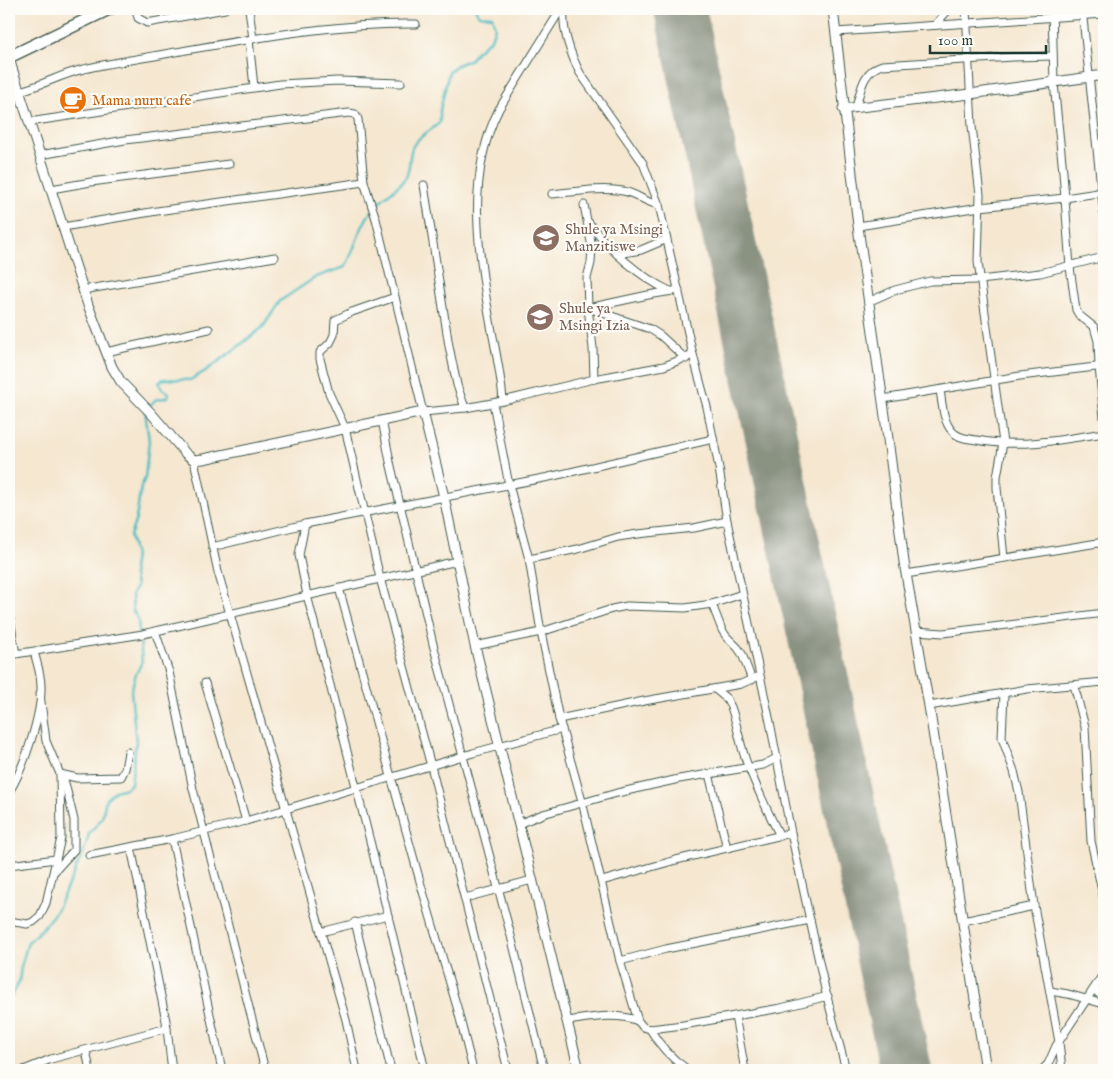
<svg xmlns="http://www.w3.org/2000/svg" width="1113" height="1079" viewBox="0 0 1113 1079" font-family="'IM FELL English',serif">
<style>
.lines{fill:none;stroke-linecap:round;stroke-linejoin:round}
.stream{stroke:#4dbcc2;stroke-width:2.5}
.runway{stroke:#8a9282;stroke-width:52}
.minor-casing{stroke:#3f564b;stroke-width:9}
.tertiary-casing{stroke:#3f564b;stroke-width:11}
.trunk-casing{stroke:#3f564b;stroke-width:14}
.minor{stroke:#fff;stroke-width:7}
.tertiary{stroke:#fff;stroke-width:9}
.trunk{stroke:#fff;stroke-width:11}
.labels{text-anchor:middle;stroke-width:4.5;stroke-linejoin:round;paint-order:stroke}
.food-label{font-size:15px;fill:#c56008;stroke:#fdfcf7;text-anchor:start}
.education-label{font-size:15px;fill:#785e54;stroke:#fdfcf7;text-anchor:start}
</style>
<rect width="100%" height="100%" fill="#fdfcf7"/>
<filter id="ink" filterUnits="userSpaceOnUse"><feTurbulence type="fractalNoise" baseFrequency=".02" numOctaves="2"/><feDisplacementMap in="SourceGraphic" scale="10" xChannelSelector="R" yChannelSelector="G"/><feConvolveMatrix kernelMatrix="1 2 1 2 8 2 1 2 1" color-interpolation-filters="sRGB"/></filter>
<filter id="wash" filterUnits="userSpaceOnUse"><feTurbulence type="fractalNoise" baseFrequency=".0096" numOctaves="4" result="noise"/><feDisplacementMap in="SourceGraphic" scale="20" xChannelSelector="R" yChannelSelector="G"/><feGaussianBlur stdDeviation="1.12" result="paint"/><feColorMatrix in="noise" values="0 0 0 0 0 0 0 0 0 0 0 0 0 0 0 0 0 1.4 0 .05"/><feComposite in="paint" operator="in"/></filter>
<g filter="url(#wash)">
<rect width="100%" height="100%" fill="#f5e7d0"/>
<g class="lines">
<g class="stream">
<path d="M375 207C384 196 400 187 406 177 411 168 408 155 413 146 419 135 432 131 440 122V110L449 72 457 65 471 59 477 51 491 39 495 27 492 16 479 15 475 9"/>
<path d="M149 407 155 400 168 397 169 393 162 389 159 383 163 379 190 380 204 372 230 353 263 327 280 301 316 277 345 267C356 249 358 228 371 212"/>
<path d="M9 1000 19 982 21 967 28 942 41 930 56 911 84 851 89 834 102 818 106 799 115 791 126 788 131 784 136 742 131 691 136 674 142 662 138 619 133 611 132 594 136 587 133 569 135 556 130 536 136 519 141 487 145 478 149 441 145 411"/>
</g>
<path class="runway" d="M680 9 906 1070"/>
</g>
</g>
<g filter="url(#ink)">
<g class="lines">
<g class="minor-casing">
<g id="minor">
<path d="M136 9 138 18 147 23 225 9"/>
<path d="M249 9 253 39"/>
<path d="M564 9C562 31 570 53 580 73L643 163 659 205 693 355 707 407 719 468 727 521 770 722 791 833 825 989 846 1070"/>
<path d="M966 9 972 126 980 195 978 262 1003 443 997 477V488L1004 558"/>
<path d="M1052 9 1054 83 1063 172 1070 267 1076 310 1079 315 1094 327 1098 341 1099 367 1104 418"/>
<path d="M1082 9 1104 215"/>
<path d="M935 25 949 9"/>
<path d="M836 32 1104 14"/>
<path d="M249 40 254 87"/>
<path d="M19 91C42 86 61 74 84 69 112 62 141 59 170 53 251 39 333 23 416 24"/>
<path d="M856 107C861 89 863 71 882 65L1013 57 1053 56"/>
<path d="M29 122 280 84 338 81 401 83"/>
<path d="M40 155 125 140 349 113 355 114 358 119 364 182"/>
<path d="M424 185 449 346 457 385 465 408"/>
<path d="M51 189 91 182 229 164"/>
<path d="M552 194C574 192 601 187 623 191 636 193 646 203 659 205"/>
<path d="M584 205 592 247 591 263 587 278 588 308 650 329 661 336 686 359"/>
<path d="M589 223C607 248 641 278 670 291"/>
<path d="M858 226 980 207 1065 198 1104 192"/>
<path d="M63 227 157 211 364 182 376 219 423 412 465 408 503 401 594 379 664 366 693 355"/>
<path d="M617 254 641 250 667 239"/>
<path d="M83 290 275 257"/>
<path d="M395 297 352 312 335 320 334 335 330 343 320 352V359L329 393 345 428 380 578 431 766 508 1070"/>
<path d="M868 302 895 290 930 281 980 280 1040 273 1104 257"/>
<path d="M106 352 209 329"/>
<path d="M594 379 593 348 588 308 648 295 679 290"/>
<path d="M940 390C942 402 943 422 952 431 958 438 968 439 977 440 1019 448 1062 440 1104 433"/>
<path d="M883 399 1020 376 1104 366"/>
<path d="M503 401C501 372 494 344 489 315 477 247 467 172 499 109L561 9"/>
<path d="M493 403 509 485 529 559 541 632 559 719 582 801 620 961 638 1021 643 1027 650 1029 683 1025 781 1008 828 996"/>
<path d="M382 420 390 462 433 644 511 936 544 1070"/>
<path d="M194 460 218 572 321 932 346 1020 357 1070"/>
<path d="M305 524 299 555 307 595 371 845 425 1070"/>
<path d="M212 547 305 524 549 477 713 439"/>
<path d="M529 559 578 549 618 537 638 534 694 528 727 521"/>
<path d="M906 574 1104 542"/>
<path d="M339 588 421 885 457 1007 473 1070"/>
<path d="M712 604 722 630 726 636 738 648 742 654 752 680"/>
<path d="M9 614 16 654"/>
<path d="M155 631 169 672 193 789 265 1070"/>
<path d="M916 631 943 633 1104 613"/>
<path d="M475 646 541 632 612 609 627 606 685 608 712 604 742 594"/>
<path d="M9 655 143 634 457 561"/>
<path d="M205 683 246 821"/>
<path d="M1074 685 1085 727 1091 841 1104 900"/>
<path d="M715 689 727 699 731 707C738 726 740 747 748 766 758 790 768 813 780 836"/>
<path d="M1004 693 1002 738 1014 771 1019 792 1034 906 1059 1042 1062 1070"/>
<path d="M929 706 1027 689 1104 682"/>
<path d="M559 719 644 701 741 684 759 676"/>
<path d="M60 774 77 778 121 777 125 769 128 752"/>
<path d="M709 774 727 848"/>
<path d="M9 792C24 768 42 714 41 686 41 674 37 663 34 652"/>
<path d="M518 824 543 814 617 793 679 779 763 765 777 758"/>
<path d="M172 839 222 1070"/>
<path d="M131 847 166 1021 172 1070"/>
<path d="M89 855 172 839 246 821 473 753 562 729"/>
<path d="M9 865 56 859"/>
<path d="M54 872 74 850V820L63 775"/>
<path d="M602 881 676 860 791 833"/>
<path d="M465 898 532 880"/>
<path d="M9 921 27 924 33 922 40 916 46 903 61 838 60 774 46 741 40 694"/>
<path d="M963 921 1034 906"/>
<path d="M355 922 391 1070"/>
<path d="M321 932 388 915"/>
<path d="M620 961 666 949 810 920"/>
<path d="M1094 989 1104 999"/>
<path d="M1050 991 1068 994 1104 1004"/>
<path d="M735 1016 745 1070"/>
<path d="M567 1021C590 1018 616 1012 638 1021"/>
<path d="M650 1029C660 1047 672 1059 688 1070"/>
<path d="M86 1051 90 1070"/>
<path d="M24 1070 51 1059 167 1028"/>
<path d="M1042 1070 1048 1064 1056 1046 1104 973"/>
</g>
</g>
<g class="tertiary-casing">
<g id="tertiary">
<path d="M833 9 859 234 885 416 904 562 929 706 986 1070"/>
<path d="M9 59 88 305 112 367 121 382 151 413 186 454 194 460 203 459 423 412 444 497 475 646 579 1070"/>
<path d="M843 109 970 94 1104 75"/>
</g>
</g>
<g class="trunk-casing">
<path id="trunk" d="M9 57 109 9"/>
</g>
<use href="#minor" class="minor"/>
<use href="#tertiary" class="tertiary"/>
<use href="#trunk" class="trunk"/>
</g>
</g>
<defs>
<g id="cafe-disc" transform="scale(1.4375)"><circle r="9.5" fill="#e8710a" stroke="#fdfcf7"/><path d="M-5.5-4.5H6V0H3Q3 3.5 0 3.5H-2.5Q-5.5 3.5-5.5 0ZM3-3.2v2h1.7v-2ZM-6 4.5H4V6H-6Z" fill="#fff"/></g>
<g id="school-disc" transform="scale(1.4375)"><circle r="9.5" fill="#8d6e63" stroke="#fdfcf7"/><path d="M0-5L7-2L0 1L-7-2ZM-4 1L0 2.5L4 1V4Q0 6-4 4Z" fill="#fff"/></g>
</defs>
<g fill-rule="evenodd">
<use href="#cafe-disc" x="73" y="100"/>
<use href="#school-disc" x="546" y="238"/>
<use href="#school-disc" x="540" y="317"/>
</g>
<g class="labels">
<g class="food-label">
<text x="92" y="105">Mama nuru cafe</text>
</g>
<g class="education-label">
<text x="565" y="234">Shule ya Msingi<tspan x="565" dy="17">Manzitiswe</tspan></text>
<text x="559" y="313">Shule ya<tspan x="559" dy="17">Msingi Izia</tspan></text>
</g>
</g>
<rect width="1113" height="1079" fill="none" stroke="#fdfcf7" stroke-width="30"/>
<path d="M930 45v8h116v-8" fill="none" stroke="#1f3d34" stroke-width="2.5"/>
<text x="938" y="45" font-size="15" fill="#1f3d34" stroke="#fdfcf7" stroke-width="4" paint-order="stroke">100 m</text>
</svg>
